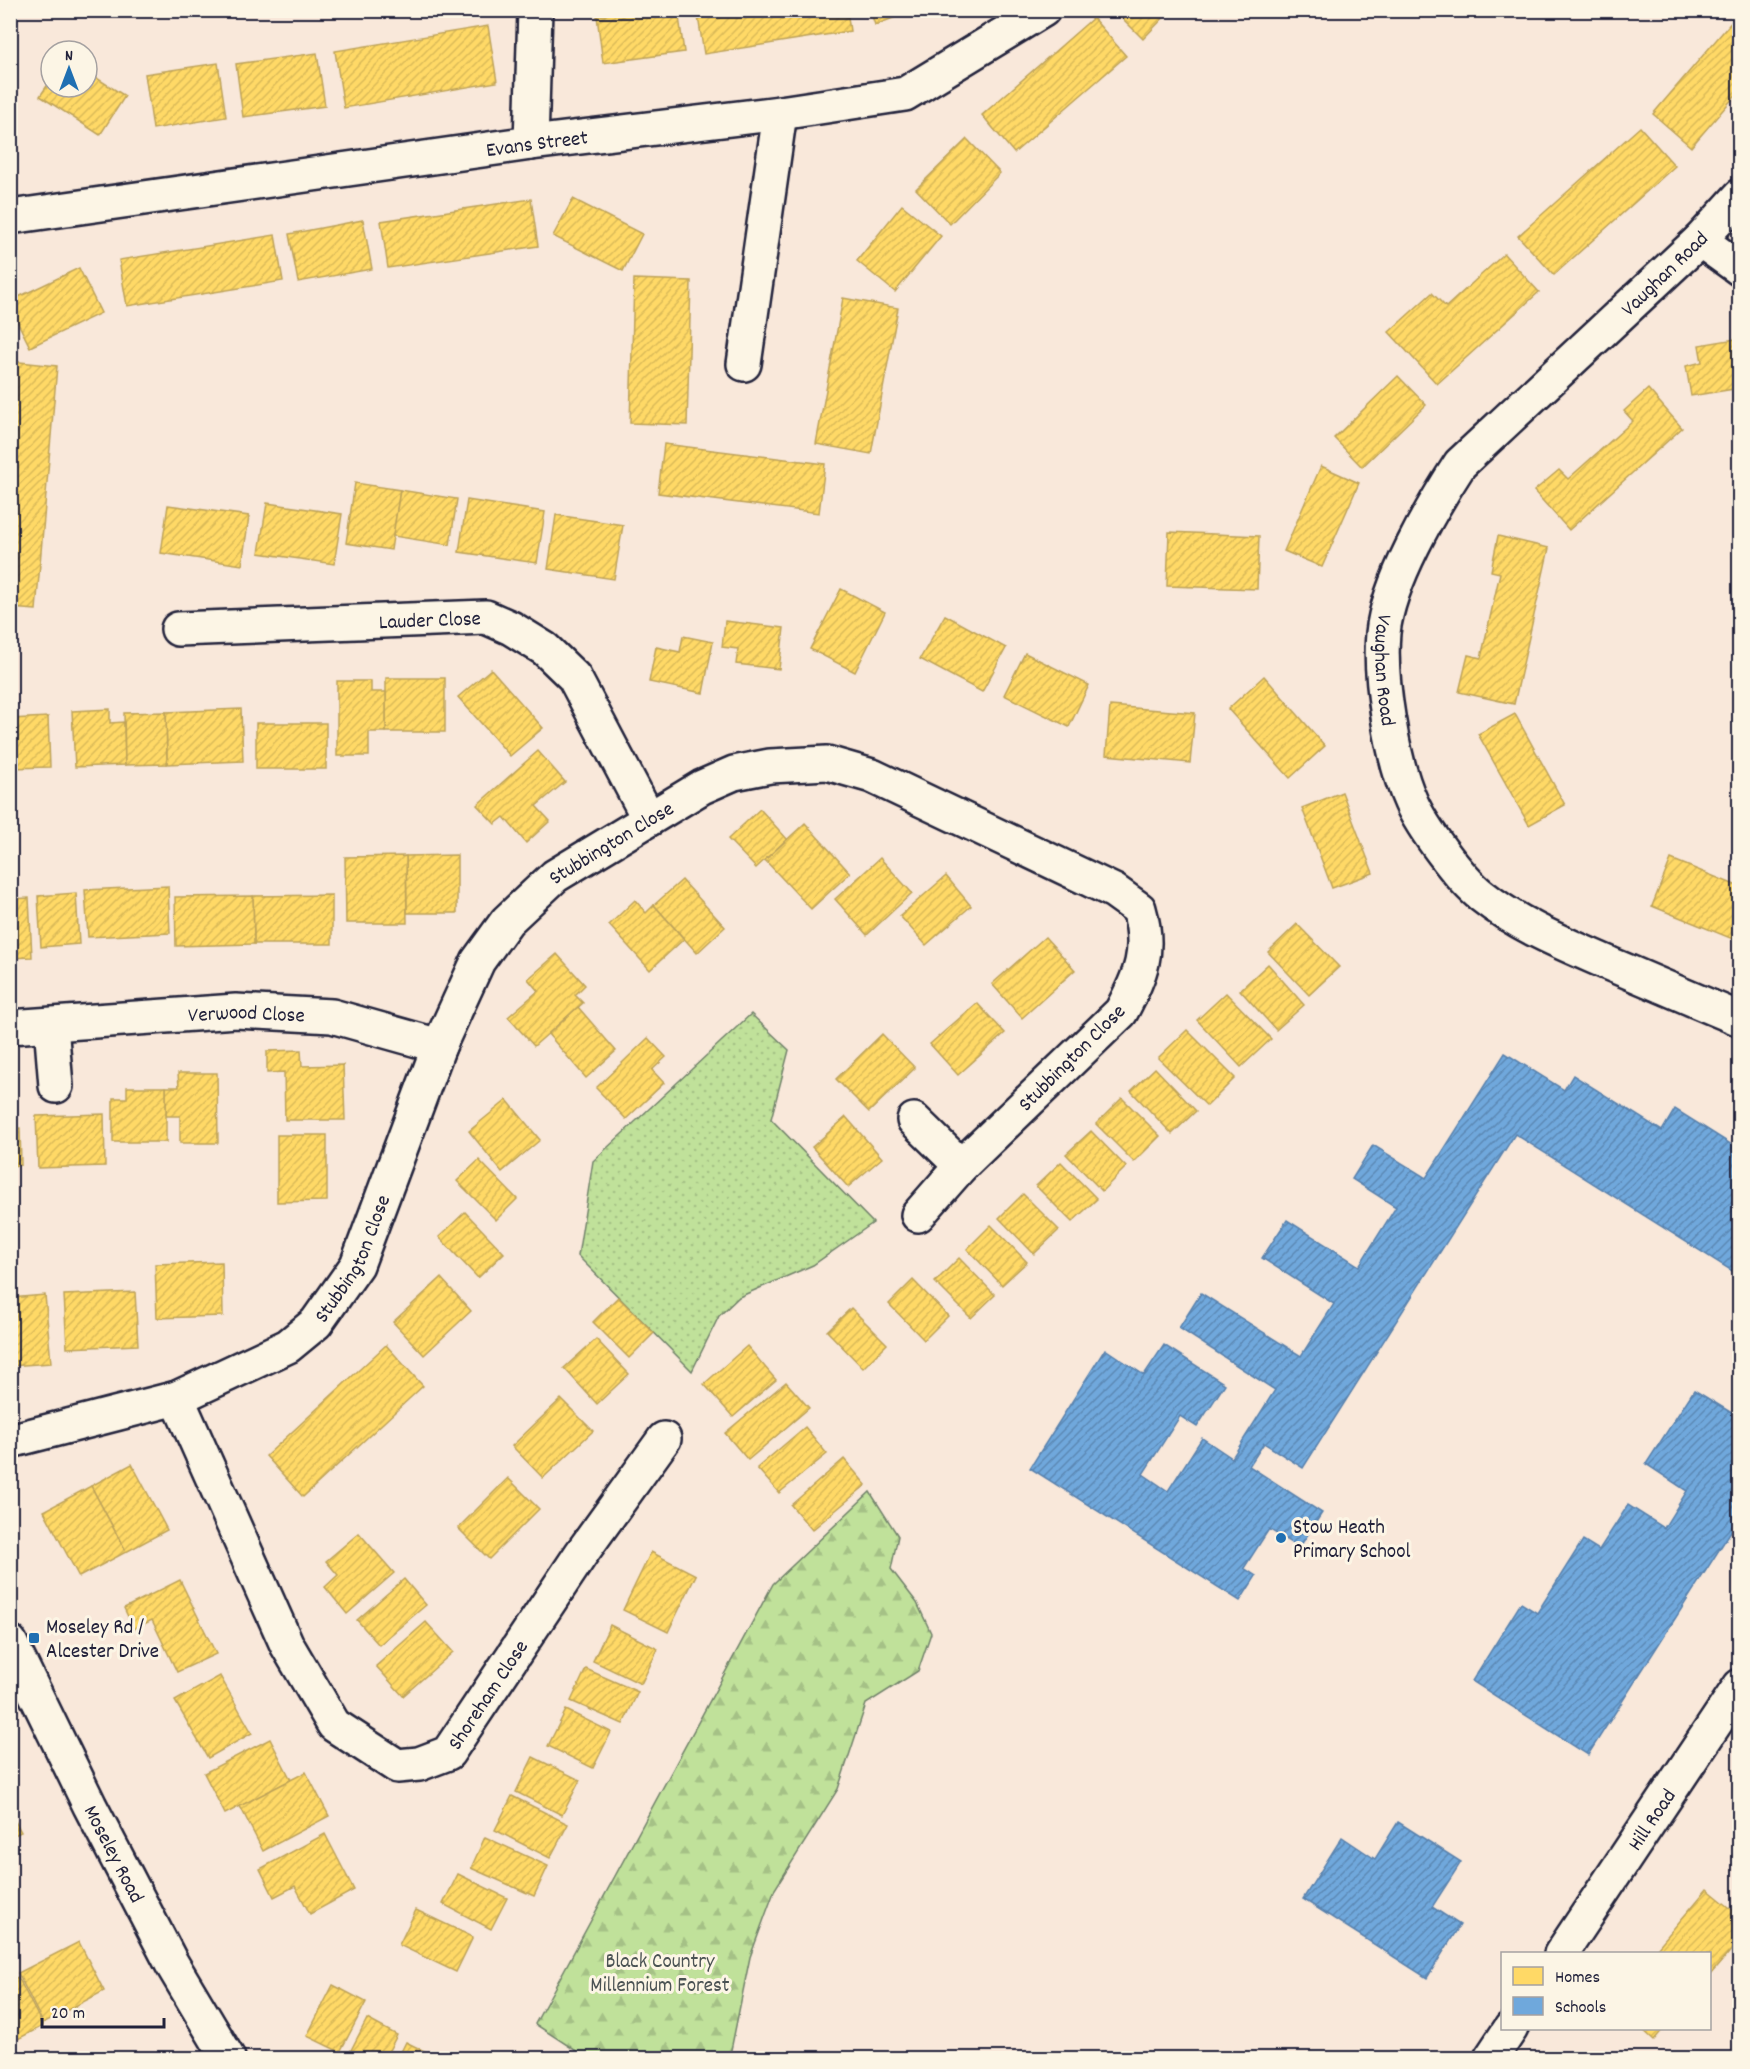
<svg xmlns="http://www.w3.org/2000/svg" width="1750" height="2069" viewBox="0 0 1750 2069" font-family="Dekko,sans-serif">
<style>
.green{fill:url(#green-dots);stroke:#71826a;stroke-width:1.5}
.forest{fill:url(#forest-firs);stroke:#71826a;stroke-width:1.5}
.homes{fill:url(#homes-hatch);stroke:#bda259;stroke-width:1.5}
.schools{fill:url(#schools-hatch);stroke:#5880ac;stroke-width:1.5}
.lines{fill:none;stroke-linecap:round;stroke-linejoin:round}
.minor-casing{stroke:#22223b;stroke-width:38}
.minor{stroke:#fcf5e5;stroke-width:33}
.poi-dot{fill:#1f6fb2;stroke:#fcf5e5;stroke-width:2}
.labels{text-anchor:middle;stroke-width:6;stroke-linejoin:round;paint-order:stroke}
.street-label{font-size:21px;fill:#22223b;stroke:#fcf5e5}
.poi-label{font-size:21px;fill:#22223b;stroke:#fcf5e5;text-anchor:start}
.park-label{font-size:21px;fill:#4a5253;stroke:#fcf5e5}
</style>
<defs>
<pattern id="green-dots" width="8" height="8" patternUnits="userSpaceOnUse" patternTransform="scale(1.5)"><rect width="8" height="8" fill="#c0e19a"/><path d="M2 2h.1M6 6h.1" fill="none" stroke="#a5c186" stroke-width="1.8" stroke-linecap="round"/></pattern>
<pattern id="forest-firs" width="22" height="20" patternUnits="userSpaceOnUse" patternTransform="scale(1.5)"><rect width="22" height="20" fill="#c0e19a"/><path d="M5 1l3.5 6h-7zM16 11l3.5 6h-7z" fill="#a5c186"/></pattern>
<pattern id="homes-hatch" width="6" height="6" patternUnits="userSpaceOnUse" patternTransform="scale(1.5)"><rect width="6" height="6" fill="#ffd966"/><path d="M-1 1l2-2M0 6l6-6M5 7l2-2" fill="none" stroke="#daba59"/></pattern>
<pattern id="schools-hatch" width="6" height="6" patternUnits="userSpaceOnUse" patternTransform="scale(1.5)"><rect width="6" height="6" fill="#6fa8dc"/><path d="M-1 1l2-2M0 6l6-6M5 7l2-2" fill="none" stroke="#5b88b4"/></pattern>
</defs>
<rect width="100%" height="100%" fill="#f9e8da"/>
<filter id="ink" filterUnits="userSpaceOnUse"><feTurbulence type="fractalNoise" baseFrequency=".0167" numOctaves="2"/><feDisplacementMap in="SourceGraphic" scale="12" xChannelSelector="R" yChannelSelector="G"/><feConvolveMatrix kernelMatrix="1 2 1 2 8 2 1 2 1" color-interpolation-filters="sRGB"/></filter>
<g filter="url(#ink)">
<path class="green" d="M751 1014 789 1050 771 1119 873 1223 813 1265 739 1297 719 1316 692 1371 578 1256 593 1161Z"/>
<path class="forest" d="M870 1492 898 1536 891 1569 917 1603 931 1633 918 1671 866 1704 838 1789 775 1889 750 1957 731 2050 737 2058H587L535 2024 773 1584Z"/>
<g class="homes">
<path d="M635 10H678L684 52 603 63 597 16Z"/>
<path d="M697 10H847L850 31 704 54Z"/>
<path d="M870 10H914L875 25Z"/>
<path d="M1114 10H1171L1143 39Z"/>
<path d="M1740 12V90L1691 147 1653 114Z"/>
<path d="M1093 18 1126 56 1014 153 982 115Z"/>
<path d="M488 26 497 82 344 108 335 51Z"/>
<path d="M317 53 325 106 243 117 236 64Z"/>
<path d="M218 63 226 117 153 129 145 74Z"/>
<path d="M87 72 125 96 100 135 40 96 51 80V87H87Z"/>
<path d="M1640 127 1675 166 1554 275 1518 236Z"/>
<path d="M967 139 1000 173 950 224 916 189Z"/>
<path d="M531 199 538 246 388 268 381 221Z"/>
<path d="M573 199 642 234 623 271 553 236Z"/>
<path d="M902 205 941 236 895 292 857 261Z"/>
<path d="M363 220 372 269 298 282 289 234Z"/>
<path d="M275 235 283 281 127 306 119 260Z"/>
<path d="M1504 254 1539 292 1437 384 1389 332 1432 293 1446 307Z"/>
<path d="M79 268 101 313 30 347 10 307V301Z"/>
<path d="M634 279 691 281 687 425 630 423Z"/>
<path d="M843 298 898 308 871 454 816 444Z"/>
<path d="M1735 339 1740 388 1691 396 1686 366 1702 362 1699 345Z"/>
<path d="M10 361 57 366 36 610 10 608Z"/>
<path d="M1398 376 1426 405 1362 467 1334 438Z"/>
<path d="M1648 389 1682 428 1569 530 1534 491 1559 470 1568 479 1633 421 1624 411Z"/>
<path d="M664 444 825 464 819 513 658 493Z"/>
<path d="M1321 466 1359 483 1322 567 1284 551Z"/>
<path d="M355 483 400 490 391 550 346 543Z"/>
<path d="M400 490 457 499 450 545 393 536Z"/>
<path d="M467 500 545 512 537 563 459 552Z"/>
<path d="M267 503 342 514 334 564 259 553Z"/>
<path d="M168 505 249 516 242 565 161 553Z"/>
<path d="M556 515 623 525 614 579 548 569Z"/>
<path d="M1169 532 1259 536 1257 589 1167 586Z"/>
<path d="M1498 536 1549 548 1514 704 1459 692 1468 655 1481 658 1500 573 1491 571Z"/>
<path d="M841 589 885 612 855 672 810 649Z"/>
<path d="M945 615 1006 648 982 692 920 659Z"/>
<path d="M725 621 784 628 779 669 736 664 738 649 722 647Z"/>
<path d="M683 636 713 642 703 693 649 682 656 647 680 652Z"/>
<path d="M1025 653 1089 685 1069 727 1004 695Z"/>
<path d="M491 669 543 728 510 756 458 697Z"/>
<path d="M1264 676 1325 746 1290 778 1228 709Z"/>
<rect x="386" y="678" width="59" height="54"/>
<path d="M337 681H371V692H386V732H369V756H337Z"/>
<path d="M1110 706 1195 713 1190 763 1106 755Z"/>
<path d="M110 709V723L124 722 125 765 75 767 72 711Z"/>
<path d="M241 709 243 761 167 764 166 712Z"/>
<path d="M166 712 167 764 125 765 124 713Z"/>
<path d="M1515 714 1565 805 1529 825 1478 734Z"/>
<path d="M48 717 50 767 10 768V719Z"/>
<rect x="256" y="723" width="70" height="46"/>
<path d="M538 751 565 782 536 806 550 821 526 843 504 817 495 824 477 805Z"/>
<path d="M1342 792 1373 873 1332 888 1302 808Z"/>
<path d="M760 809 787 839 756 868 728 839Z"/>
<path d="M805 823 850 873 811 909 765 860Z"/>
<path d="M457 855V913H407L406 856Z"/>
<path d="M406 856 407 923H346L345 857Z"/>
<path d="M880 858 912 893 867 935 835 899Z"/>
<path d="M1671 859 1740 887V942L1652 906Z"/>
<path d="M946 876 971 906 926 945 900 916Z"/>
<path d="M682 880 725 927 697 953 654 905Z"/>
<path d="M168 886 170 933 88 937 85 890Z"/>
<path d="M76 893 79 944 41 947 38 896Z"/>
<path d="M332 895V944H254L253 896Z"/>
<path d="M253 896 254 944 176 946 175 897Z"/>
<path d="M29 898 32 957 10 958V899Z"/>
<path d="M635 900 646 913 654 905 684 939 650 970 609 925Z"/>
<path d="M1297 924 1339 967 1309 995 1268 952Z"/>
<path d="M1045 937 1075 970 1022 1018 992 984Z"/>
<path d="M557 954 585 985 575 995 583 1003 534 1046 508 1017 538 991 528 979Z"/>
<path d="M1268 964 1304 1005 1276 1030 1240 990Z"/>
<path d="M1226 993 1271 1039 1241 1067 1197 1020Z"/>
<path d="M977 1003 1005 1033 958 1075 930 1044Z"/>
<path d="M578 1007 616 1051 586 1078 548 1034Z"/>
<path d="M1187 1030 1235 1078 1207 1106 1158 1058Z"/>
<path d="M882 1034 915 1068 869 1112 836 1079Z"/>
<path d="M648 1038 666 1057 652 1070 664 1083 626 1119 596 1088Z"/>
<path d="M301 1050 302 1066 343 1065 345 1120H285L284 1072 267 1073V1051Z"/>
<path d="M1155 1068 1196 1111 1172 1134 1131 1091Z"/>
<path d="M178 1073H217L218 1143H180V1116H166V1087H179Z"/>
<path d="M127 1087H166V1142H113V1098H127Z"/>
<path d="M1122 1098 1160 1136 1134 1162 1096 1124Z"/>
<path d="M507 1100 540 1140 502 1172 469 1131Z"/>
<path d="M104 1114 105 1166 38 1168 36 1116Z"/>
<path d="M846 1117 882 1158 848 1187 812 1147Z"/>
<path d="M20 1128 21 1165 10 1166V1129Z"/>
<path d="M1091 1131 1126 1167 1102 1191 1066 1154Z"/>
<path d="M277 1135H327V1201L277 1202Z"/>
<path d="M479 1160 517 1199 496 1220 457 1181Z"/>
<path d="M1061 1162 1097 1199 1072 1222 1036 1186Z"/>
<path d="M1023 1194 1059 1230 1034 1254 999 1218Z"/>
<path d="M465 1212 504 1253 478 1278 439 1237Z"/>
<path d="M991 1225 1027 1262 1002 1285 967 1249Z"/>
<path d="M959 1258 995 1295 971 1318 935 1282Z"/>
<path d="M222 1262 223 1316 157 1318 155 1264Z"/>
<path d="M441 1278 471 1311 424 1355 393 1322Z"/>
<path d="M913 1280 948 1316 924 1340 889 1304Z"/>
<path d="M135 1292 138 1345 67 1348 64 1295Z"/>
<path d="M45 1295 51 1363 10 1366V1298Z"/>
<path d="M618 1297 654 1333 629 1358 593 1322Z"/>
<path d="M851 1308 887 1344 863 1368 827 1331Z"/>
<path d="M596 1339 629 1374 597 1404 564 1368Z"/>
<path d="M386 1345 423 1386 303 1497 266 1456Z"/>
<path d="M747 1346 776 1380 733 1417 704 1384Z"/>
<path d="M786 1382 809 1408 748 1460 725 1433Z"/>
<path d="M561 1399 593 1431 543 1478 512 1446Z"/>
<path d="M805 1427 827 1454 779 1493 757 1468Z"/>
<path d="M844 1459 866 1485 812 1530 791 1505Z"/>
<path d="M132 1464 167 1530 126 1552 91 1486Z"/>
<path d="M508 1478 539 1509 489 1559 458 1528Z"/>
<path d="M91 1486 126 1552 79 1577 44 1511Z"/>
<path d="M359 1533 394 1573 347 1614 325 1587 338 1575 326 1561Z"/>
<path d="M651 1552 696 1575 668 1632 623 1610Z"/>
<path d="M404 1579 426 1605 379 1645 357 1620Z"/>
<path d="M180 1580 216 1654 177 1672 152 1620 134 1629 124 1608Z"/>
<path d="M426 1622 453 1652 403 1696 376 1666Z"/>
<path d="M610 1625 658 1649 641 1684 593 1661Z"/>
<path d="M586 1669 638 1692 623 1724 571 1701Z"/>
<path d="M220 1676 252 1733 208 1758 175 1701Z"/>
<path d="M566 1710 611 1732 593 1768 548 1746Z"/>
<path d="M270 1739 291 1780 225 1814 204 1773Z"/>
<path d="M533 1757 580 1780 562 1815 516 1792Z"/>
<path d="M306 1772 329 1816 263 1851 240 1806Z"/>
<path d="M512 1796 568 1824 550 1858 495 1830Z"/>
<path d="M10 1812 21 1832 10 1837Z"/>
<path d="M325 1834 354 1890 310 1914 295 1886 274 1897 260 1869Z"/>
<path d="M485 1837 548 1866 534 1896 471 1868Z"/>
<path d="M458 1874 507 1898 491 1929 443 1904Z"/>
<path d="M1707 1889 1740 1916V1940L1710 1975V1954H1652Z"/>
<path d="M416 1910 473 1937 456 1972 399 1945Z"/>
<path d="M79 1942 104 1991 43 2023 18 1973Z"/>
<path d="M18 1977 43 2026 10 2043V1981Z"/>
<path d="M333 1985 366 2002 340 2052 307 2036Z"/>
<path d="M367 2019 397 2035 385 2058H347Z"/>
<path d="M1641 2028H1664L1654 2040Z"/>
<path d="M406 2042 438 2058H398Z"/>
</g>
<g class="schools">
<path d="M1505 1053 1564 1090 1573 1075 1662 1131 1675 1109 1740 1150V1276L1515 1134 1303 1468 1264 1443 1249 1466 1322 1513 1299 1548 1269 1529 1244 1568 1256 1576 1240 1601 1030 1468 1105 1349 1144 1375 1164 1345 1225 1384 1197 1427 1180 1416 1143 1474 1168 1491 1202 1438 1232 1458 1275 1390 1179 1328 1201 1293 1301 1356 1334 1304 1262 1258 1287 1220 1359 1266 1396 1207 1352 1179 1373 1145 1426 1178Z"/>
<path d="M1694 1390 1740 1418V1517L1588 1755 1472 1681 1521 1603 1537 1613 1583 1540 1599 1550 1628 1505 1664 1528 1687 1491 1646 1464Z"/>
<path d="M1398 1822 1461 1862 1432 1907 1460 1925 1427 1978 1303 1899 1342 1837 1375 1859Z"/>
</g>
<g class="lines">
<g class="minor-casing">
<g id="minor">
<path d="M531 143 535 10"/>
<path id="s1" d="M1740 196 1700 240 1460 464C1432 507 1388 582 1383 633 1379 678 1392 760 1411 802 1422 827 1460 879 1482 896 1521 927 1565 944 1610 964 1653 982 1696 1001 1740 1019"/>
<path id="s2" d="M10 217 531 143 780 113 905 94 1043 10"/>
<path d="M1700 240 1740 269"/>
<path d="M744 364 780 113"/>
<path id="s3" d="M178 629 486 617 511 628 545 649 574 677 649 819"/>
<path d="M51 1025 56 1086"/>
<path id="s4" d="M10 1027 236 1011 332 1016 439 1046"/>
<path d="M914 1120 961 1166"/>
<path id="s5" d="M177 1398 287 1645 334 1725 397 1766 419 1764 448 1753 581 1554 664 1439"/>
<path id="s6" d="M10 1441 177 1398 288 1346 316 1323 357 1265 439 1046 478 961 507 921 555 876 702 787 734 773 770 766 827 763 872 776 1114 891 1139 909C1151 951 1141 975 1121 1012L961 1166 918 1215"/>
<path id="s7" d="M10 1642 90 1806 172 1964 228 2058"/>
<path id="s8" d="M1561 1954 1740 1686"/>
<path d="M1491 2058 1511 2028"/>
</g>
</g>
<use href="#minor" class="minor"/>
</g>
</g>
<g class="poi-dot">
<circle cx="1281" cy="1538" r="6"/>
<rect x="28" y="1632" width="12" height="12" rx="3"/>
</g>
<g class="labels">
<g class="street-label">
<text dy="7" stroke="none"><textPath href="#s2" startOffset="532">Evans Street</textPath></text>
<text transform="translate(1664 273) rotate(-44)" y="7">Vaughan Road</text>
<text dy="7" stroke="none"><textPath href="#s3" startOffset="252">Lauder Close</textPath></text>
<text dy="7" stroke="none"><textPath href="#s1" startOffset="612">Vaughan Road</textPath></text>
<text dy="7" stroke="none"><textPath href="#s6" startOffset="910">Stubbington Close</textPath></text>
<text dy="7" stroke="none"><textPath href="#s4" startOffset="237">Verwood Close</textPath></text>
<text transform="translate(1071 1057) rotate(-45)" y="7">Stubbington Close</text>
<text dy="7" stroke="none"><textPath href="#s6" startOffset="406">Stubbington Close</textPath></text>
<text dy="7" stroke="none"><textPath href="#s5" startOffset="562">Shoreham Close</textPath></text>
<text dy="7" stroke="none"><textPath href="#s8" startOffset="162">Hill Road</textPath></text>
<text dy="7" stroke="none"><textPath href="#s7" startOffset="236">Moseley Road</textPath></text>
</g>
<g class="poi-label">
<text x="1293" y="1533">Stow Heath<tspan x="1293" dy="24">Primary School</tspan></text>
<text x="46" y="1633">Moseley Rd /<tspan x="46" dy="24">Alcester Drive</tspan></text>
</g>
<g class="park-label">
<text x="660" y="1967">Black Country<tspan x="660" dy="24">Millennium Forest</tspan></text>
</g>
</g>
<rect width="1750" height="2069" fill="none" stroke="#fcf5e5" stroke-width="36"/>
<rect x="18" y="18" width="1714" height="2033" fill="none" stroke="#22223b" stroke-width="2" filter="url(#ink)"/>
<rect x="1501" y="1952" width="210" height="78" fill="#fcf5e5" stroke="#a5a1a1" stroke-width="1.5"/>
<rect x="1513" y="1967" width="30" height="18" fill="#ffd966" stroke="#a5a1a1" stroke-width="1.5"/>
<text x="1555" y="1982" font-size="18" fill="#22223b">Homes</text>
<rect x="1513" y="1997" width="30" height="18" fill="#6fa8dc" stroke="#a5a1a1" stroke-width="1.5"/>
<text x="1555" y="2012" font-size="18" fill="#22223b">Schools</text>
<g transform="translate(69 69)"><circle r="28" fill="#fcf5e5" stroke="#a5a1a1" stroke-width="1.5"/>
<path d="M0-4.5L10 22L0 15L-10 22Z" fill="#1f6fb2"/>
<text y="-9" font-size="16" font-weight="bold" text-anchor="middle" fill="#22223b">N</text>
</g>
<path d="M42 2018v9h122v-9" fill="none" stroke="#22223b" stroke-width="3"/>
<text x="51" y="2018" font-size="18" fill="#22223b" stroke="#fcf5e5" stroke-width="4.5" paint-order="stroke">20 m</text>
</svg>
